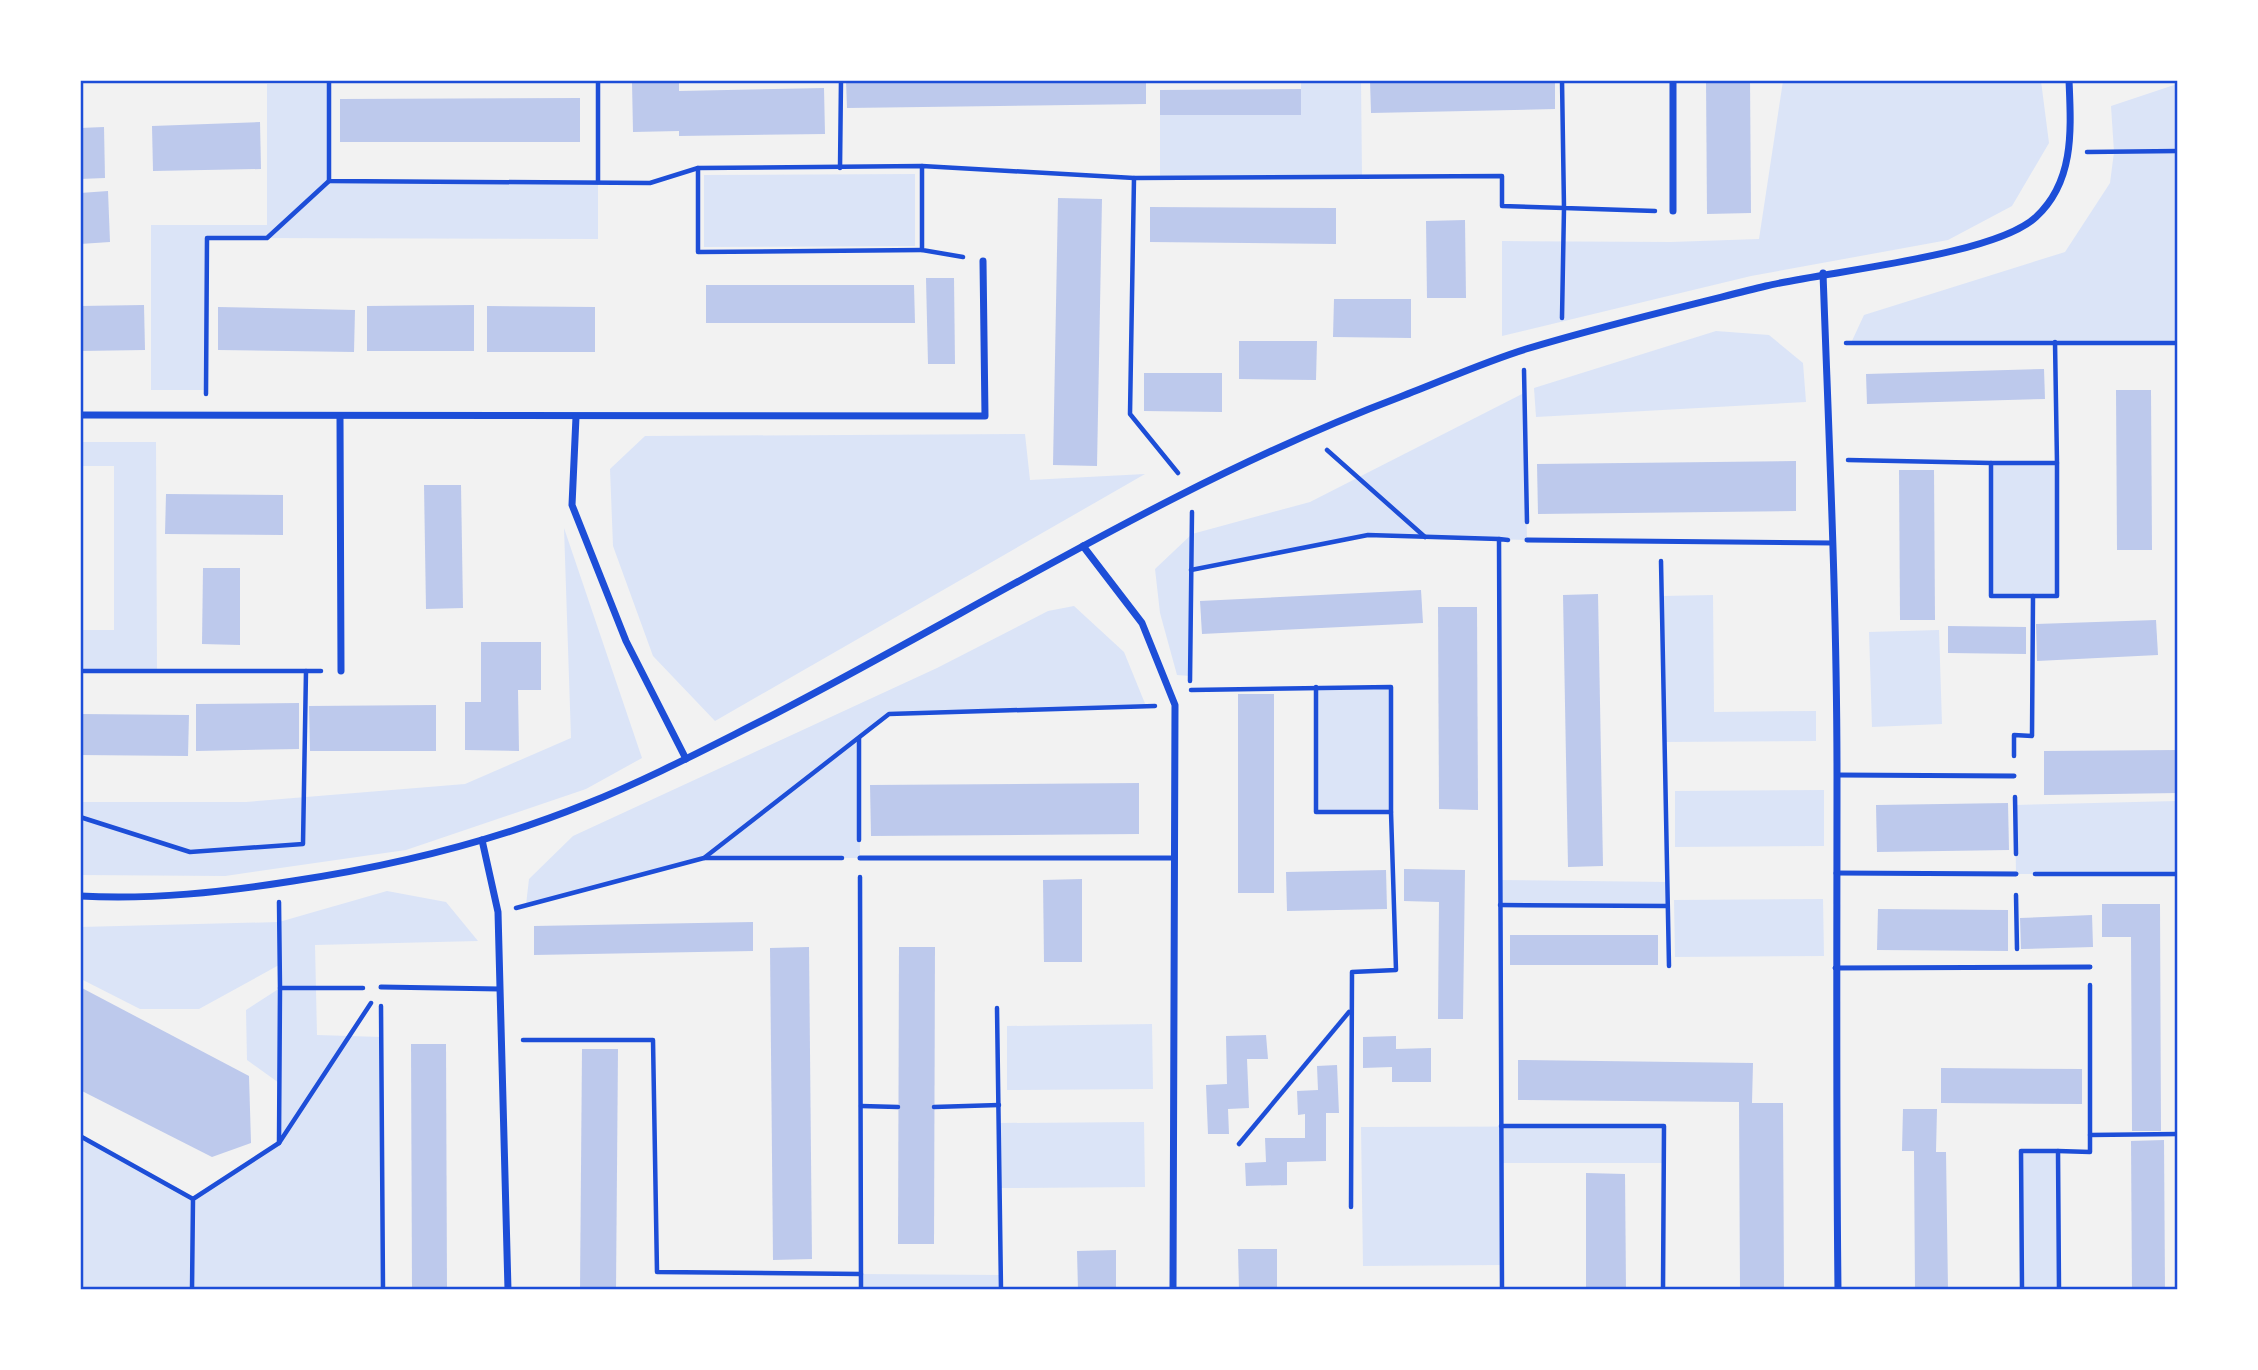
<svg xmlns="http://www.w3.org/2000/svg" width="2258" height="1370" viewBox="0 0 2258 1370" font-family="'DejaVu Sans',sans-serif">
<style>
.green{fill:#dbe4f7}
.building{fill:#bdc9ec}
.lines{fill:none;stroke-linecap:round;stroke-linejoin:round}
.path{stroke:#1d4ed8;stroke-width:4.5}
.service{stroke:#1d4ed8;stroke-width:5}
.minor{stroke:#1d4ed8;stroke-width:7}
.neatline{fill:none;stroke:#1d4ed8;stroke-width:2.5}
</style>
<rect width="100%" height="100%" fill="#f2f2f2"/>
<g class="green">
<path d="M1301 81H1361L1362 176 1160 178V115H1301Z"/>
<path d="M1783 81H2041L2049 143 2012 206 1948 240 1751 276 1502 336V241L1671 242 1759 239Z"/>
<path d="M267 84H329V181L598 182V239L207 238 206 390H151V225H267Z"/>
<path d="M2177 84V343H1851L1864 315 2065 252 2110 183 2114 152 2111 106Z"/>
<path d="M915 174V246L704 247V175Z"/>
<path d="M1716 331 1769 335 1803 363 1806 402 1536 417 1534 388Z"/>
<path d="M1524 393 1527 540 1368 535 1191 570 1190 676 1177 675 1160 613 1155 569 1192 534 1310 502Z"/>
<path d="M1025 434 1030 480 1145 474 715 721 653 656 613 546 610 469 645 436Z"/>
<path d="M81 442H156L157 670 81 671 80 630H114V466H81Z"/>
<rect x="1991" y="463" width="66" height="133"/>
<path d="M564 528 642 758 586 789 406 850 225 876 81 875V802H246L465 784 571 738Z"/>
<path d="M1713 595 1714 712 1816 711V741L1664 742 1662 596Z"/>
<path d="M1074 606 1124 652 1146 706 889 714 859 738 860 858H704L526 905 529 879 573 836 937 668 1048 611Z"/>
<path d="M1939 630 1942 724 1872 727 1869 632Z"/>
<rect x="1316" y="687" width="75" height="125"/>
<path d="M1824 790V846L1675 847V791Z"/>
<path d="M2177 801V874H2016L2015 805Z"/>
<path d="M1501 880 1668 882 1667 906 1500 905Z"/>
<path d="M387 891 446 902 478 941 315 945 317 1035 381 1037 383 1289H81V1136L193 1199 279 1143V1083L247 1060 246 1010 280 988 279 965 199 1009H140L81 979 80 927 279 922Z"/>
<path d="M1823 899 1824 956 1675 957 1674 900Z"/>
<path d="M1152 1024 1153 1089 1007 1090V1026Z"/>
<path d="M1144 1122 1145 1187 1000 1188 999 1123Z"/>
<path d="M1664 1126V1163H1502V1265L1363 1266 1361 1127Z"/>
<path d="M2021 1151H2058L2059 1289H2022Z"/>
<path d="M861 1274 1001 1275V1289L861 1290Z"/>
</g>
<g class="building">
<path d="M846 80H1146V104L847 108Z"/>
<path d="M1370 80H1555V109L1371 113Z"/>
<path d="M1706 80H1750L1751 213 1707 214Z"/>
<path d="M679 81V91L824 88 825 134 679 136V131L633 132 632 82Z"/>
<path d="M1301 89V115H1160V90Z"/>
<path d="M580 98V142H340V99Z"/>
<path d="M260 122 261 169 153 171 152 126Z"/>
<path d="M104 127 105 178 80 179V128Z"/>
<path d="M108 191 110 242 80 244V193Z"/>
<path d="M1058 198 1102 199 1097 466 1053 465Z"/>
<path d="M1150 207 1336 208V244L1150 242Z"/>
<path d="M1465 220 1466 298H1427L1426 221Z"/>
<path d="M926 278H954L955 364H928Z"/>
<path d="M706 285H914L915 323H706Z"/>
<path d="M1334 299H1411V338L1333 337Z"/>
<path d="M144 305 145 350 80 351V306Z"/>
<path d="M474 305V351H367V306Z"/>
<path d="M487 306 595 307V352H487Z"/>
<path d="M218 307 355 310 354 352 218 350Z"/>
<path d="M1239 341H1317L1316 380 1239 379Z"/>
<path d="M2044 369 2045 399 1867 404 1866 374Z"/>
<path d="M1144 373H1222V412L1144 411Z"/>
<path d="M2116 390H2151L2152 550H2117Z"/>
<path d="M1796 461V511L1538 514 1537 464Z"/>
<path d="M1899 470H1934L1935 620H1900Z"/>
<path d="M424 485H461L463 608 426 609Z"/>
<path d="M166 494 283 495V535L165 534Z"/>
<path d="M203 568H240V645L202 644Z"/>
<path d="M1421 590 1423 623 1202 634 1200 601Z"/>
<path d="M1598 594 1603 866 1568 867 1563 595Z"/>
<path d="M1438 607H1477L1478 810 1439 809Z"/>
<path d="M2156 620 2158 655 2037 661 2036 624Z"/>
<path d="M1948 626 2026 627V654L1948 653Z"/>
<path d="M481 642H541V690H518L519 751 465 750V702H481Z"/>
<rect x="1238" y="694" width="36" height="199"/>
<path d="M299 703V749L196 751V704Z"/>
<path d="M436 705V751H310L309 706Z"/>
<path d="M80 714 189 715 188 756 80 755Z"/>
<path d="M2178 750V793L2044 795V751Z"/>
<path d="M1139 783V834L871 836 870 785Z"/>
<path d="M2008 803 2009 850 1877 852 1876 805Z"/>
<path d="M1404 869 1465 870 1463 1019H1438L1439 902 1404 901Z"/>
<path d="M1386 870 1387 909 1287 911 1286 872Z"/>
<path d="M1082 879V962H1044L1043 880Z"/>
<path d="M2102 904H2160L2161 1131H2132L2131 937H2102Z"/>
<path d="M1878 909 2008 910V951L1877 950Z"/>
<path d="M2092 915 2093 947 2021 949 2020 918Z"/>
<path d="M753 922V951L534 955V926Z"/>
<rect x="1510" y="935" width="148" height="30"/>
<path d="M809 947 812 1259 773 1260 770 948Z"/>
<path d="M899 947H935L934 1244H898Z"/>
<path d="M80 987 249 1076 251 1143 212 1157 80 1090Z"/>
<path d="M1266 1035 1268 1059H1247L1249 1108 1228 1109 1229 1134H1208L1206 1085 1227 1084 1226 1036Z"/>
<path d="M1396 1036V1049L1431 1048V1082H1392V1067L1363 1068V1037Z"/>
<path d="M411 1044H446L447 1290H412Z"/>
<path d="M582 1049H618L616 1290H580Z"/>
<path d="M1518 1060 1753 1063 1752 1103H1783L1784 1290H1740L1739 1102 1518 1100Z"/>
<path d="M1337 1065 1339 1113H1326V1161L1287 1162V1185L1246 1186 1245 1163 1266 1162 1265 1138H1305V1114L1298 1115 1297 1091 1318 1090 1317 1066Z"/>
<path d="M1941 1068 2082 1069V1104L1941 1103Z"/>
<path d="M1903 1109H1937L1936 1152H1946L1948 1290H1915L1914 1151H1902Z"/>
<path d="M2164 1140 2165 1290H2132L2131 1141Z"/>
<path d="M1586 1173 1625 1174 1626 1290H1586Z"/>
<path d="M1238 1249H1277V1290H1239Z"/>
<path d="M1116 1250V1290H1078L1077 1251Z"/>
</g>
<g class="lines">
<g class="path">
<path d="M329 80V181L650 183 698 168 922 166 1134 178 1502 176V206L1564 208 1562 318"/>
<path d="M1562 80 1564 208 1655 211"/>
<path d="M2087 152 2178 151"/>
<path d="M922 166V250L963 257"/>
<path d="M698 168V252L922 250"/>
<path d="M840 168 841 80"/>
<path d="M1134 178 1130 414 1178 473"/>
<path d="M598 182V80"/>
<path d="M2055 342 2057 463"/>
<path d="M1846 343H2178"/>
<path d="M1524 370 1527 522"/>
<path d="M206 394 207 238H267L329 181"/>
<path d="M1327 450 1425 537"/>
<path d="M1848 460 1991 463"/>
<rect x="1991" y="463" width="66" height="133"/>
<path d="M1661 561 1669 966"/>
<path d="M1191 570 1368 535 1499 539"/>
<path d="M80 671H321"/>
<path d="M1190 681 1192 512"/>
<path d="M1316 687V812H1391"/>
<path d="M1191 690 1391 687V812L1396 970 1352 972 1351 1207"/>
<path d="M859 738V840"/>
<path d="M2014 756V735L2032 736 2033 596"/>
<path d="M2015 797 2016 854"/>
<path d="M80 817 190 852 303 844 306 671"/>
<path d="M704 858H842"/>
<path d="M2035 874H2178"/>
<path d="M860 877 861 1290"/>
<path d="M2016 895 2017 949"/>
<path d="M279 902 280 988H363"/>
<path d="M1500 905 1667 906"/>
<path d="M516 908 704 858 889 714 1155 706"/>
<path d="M280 988 279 1143 371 1003"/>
<path d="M381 1006 383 1290"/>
<path d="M997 1008 1001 1290"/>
<path d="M523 1040H653L657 1272 861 1274"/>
<path d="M861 1106 898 1107"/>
<path d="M934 1107 999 1105"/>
<path d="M1501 1126H1664L1663 1290"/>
<path d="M2090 1135 2178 1134"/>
<path d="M80 1136 193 1199"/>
<path d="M1239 1144 1349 1012"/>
<path d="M2058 1151 2090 1152V985"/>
<path d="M192 1290 193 1199 279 1143"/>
<path d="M1502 1290 1499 539 1508 540"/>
<path d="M2022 1290 2021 1151H2058L2059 1290"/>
</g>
<g class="service">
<path d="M1527 540 1833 543"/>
<path d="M1837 775 2014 776"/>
<path d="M860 858H1175"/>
<path d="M1836 873 2016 874"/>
<path d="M1835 968 2090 967"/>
<path d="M381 987 500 989"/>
</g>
<g class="minor">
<path d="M1673 211V80"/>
<path d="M1823 273C1829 441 1837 608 1837 776 1837 947 1836 1118 1838 1290"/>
<path d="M80 415 985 416 983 261"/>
<path d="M340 417 341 671"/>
<path d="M576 417 572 505 626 641 686 759"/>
<path d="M1083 546 1142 623 1175 705 1173 1290"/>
<path d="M482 840 498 912 508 1290"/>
<path d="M80 896C152 900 223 892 293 881 393 866 492 842 586 804 649 779 709 747 769 717 978 609 1179 480 1400 397 1442 381 1484 362 1526 349 1605 325 1686 306 1766 286 1828 271 1994 256 2036 217 2075 181 2071 129 2069 80"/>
</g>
</g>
<rect width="2258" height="1370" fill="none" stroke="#ffffff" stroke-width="164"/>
<rect x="82" y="82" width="2094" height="1206" class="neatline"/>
</svg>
